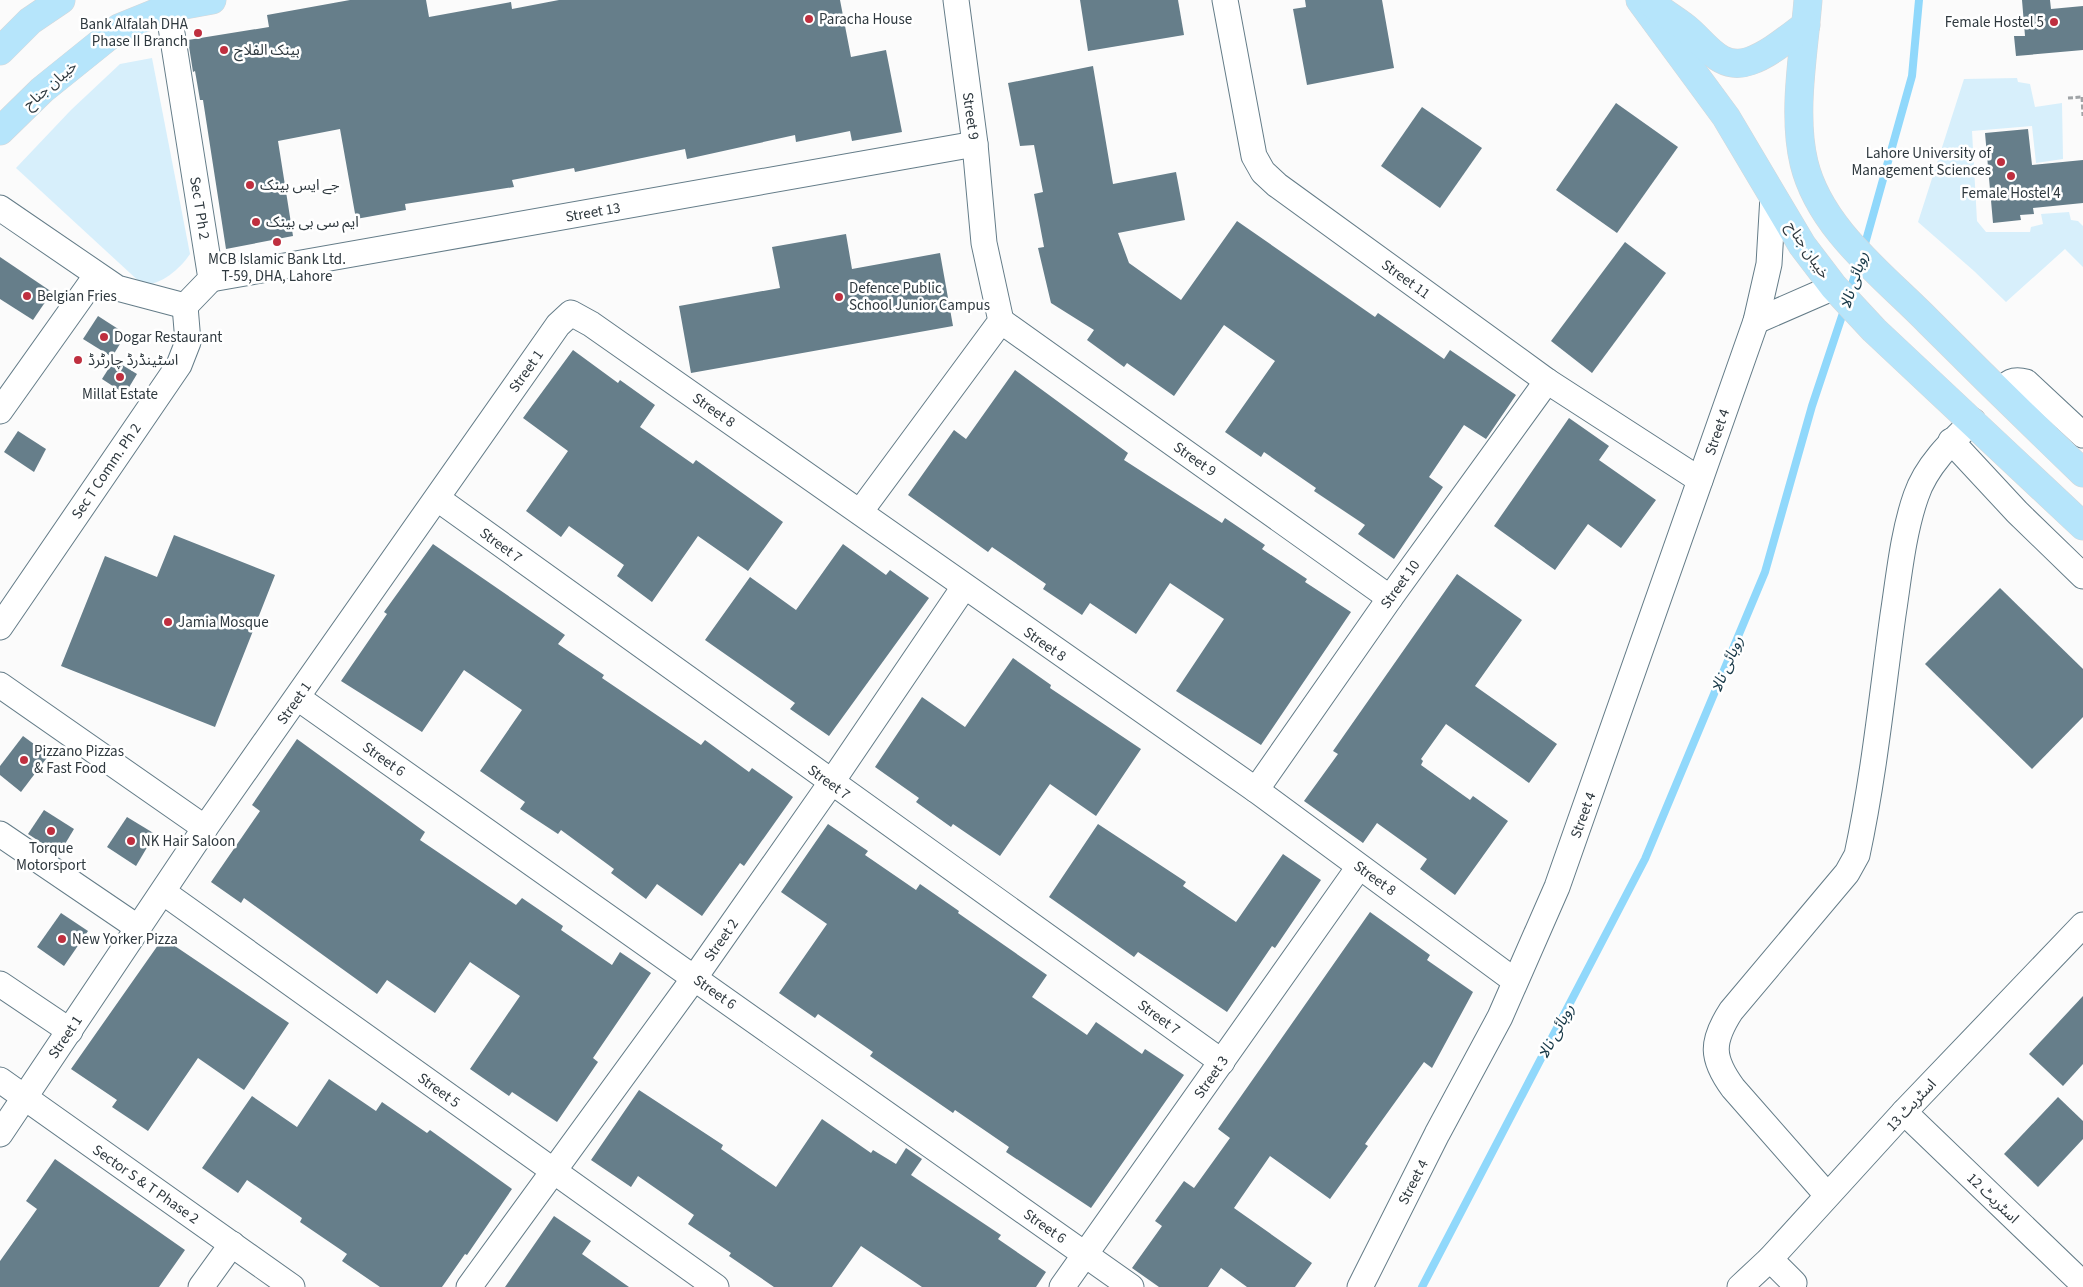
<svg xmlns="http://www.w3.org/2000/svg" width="2083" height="1287" viewBox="0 0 2083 1287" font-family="'Source Sans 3','Noto Sans Arabic',sans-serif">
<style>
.green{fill:#d7effb}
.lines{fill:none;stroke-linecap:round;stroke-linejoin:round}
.stream{stroke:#90d8fb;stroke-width:8}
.building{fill:#667e8a}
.minor-casing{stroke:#647c88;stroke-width:27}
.major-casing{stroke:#d5d7d9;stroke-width:29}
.path{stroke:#9fa3a6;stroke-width:3;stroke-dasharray:5 2.5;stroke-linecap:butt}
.minor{stroke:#fff;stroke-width:25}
.major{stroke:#b6e5fb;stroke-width:28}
.poi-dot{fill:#bf2f3f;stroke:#fff;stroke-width:2}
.labels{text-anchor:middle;stroke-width:5;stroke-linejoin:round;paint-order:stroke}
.poi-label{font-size:15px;fill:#2f393f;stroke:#fff;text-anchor:start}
.street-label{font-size:15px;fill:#2f393f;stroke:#fff}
.water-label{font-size:16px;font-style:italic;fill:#183948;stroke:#fff}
</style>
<rect width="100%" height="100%" fill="#fbfbfb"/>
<g class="green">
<path d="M152 58 190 254C180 269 161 285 143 285L16 168 71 110 120 64Z"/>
<path d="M2017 78 2018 82 2030 84 2035 107 2062 103 2063 159 2036 163 2032 126 1972 131 1977 221 1986 232H2030L2031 227 2043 224 2041 214 2069 212 2071 220 2078 221 2083 226V267L2065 249 2006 302 1974 271 1918 222 1964 79Z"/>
</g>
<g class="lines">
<g class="stream">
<path d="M1863 251 1912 76 1919 0"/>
<path d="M1849 294 1859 262"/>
<path d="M1422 1287 1645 859 1765 572 1812 406 1845 307"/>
</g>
</g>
<g class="building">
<path d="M350 0H426L429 17 511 2 512 9 559 0H840L851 57 886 50 902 132 852 141 850 131 796 142 795 135 687 159 685 149 575 172 574 168 512 180 514 187 405 204 406 210 356 219 340 129 278 141 293 236 226 249 203 100H200L195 71 193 72 188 40 269 27 267 15Z"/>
<path d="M1080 0H1178L1184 35 1088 51Z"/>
<path d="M1305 0H1382L1394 68 1307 85 1293 9 1306 7Z"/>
<path d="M2022 0H2050L2051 9 2083 6V50L2016 56 2014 36H2025Z"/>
<path d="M1093 66 1113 184 1176 172 1185 220 1118 233 1129 263 1181 300 1237 221 1375 317 1378 313 1444 359 1450 350 1516 395 1486 439 1464 425 1429 477 1443 487 1394 559 1358 534 1365 525 1314 491 1316 488 1264 452 1261 457 1225 432 1275 361 1224 325 1174 396 1127 363 1124 367 1087 340 1094 330 1051 303 1038 248 1044 247 1034 194 1043 192 1034 145 1020 146 1008 83Z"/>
<path d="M1616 103 1678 147 1617 233 1556 190Z"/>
<path d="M1422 107 1482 148 1440 208 1381 166Z"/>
<path d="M2028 129 2032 165 2083 160V203L2033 208 2034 214 2020 215 2021 220 1993 223 1985 133Z"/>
<path d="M846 234 852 269 940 253 953 326 691 373 679 306 780 288 772 247Z"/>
<path d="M1625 242 1666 273 1592 373 1551 341Z"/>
<path d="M0 257 52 292 33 320 0 299Z"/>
<path d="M98 316 126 334 112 357 83 339Z"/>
<path d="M573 350 618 383 620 380 655 405 640 427 693 464 696 460 783 522 748 571 698 536 652 602 617 576 624 565 569 526 561 537 526 511 568 451 523 418Z"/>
<path d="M114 360 137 374 125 394 102 379Z"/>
<path d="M1015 370 1128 453 1124 460 1222 523 1225 518 1265 545 1262 549 1307 579 1305 582 1351 612 1261 745 1176 691 1224 619 1170 583 1136 634 1090 603 1082 615 1043 589 1046 584 992 547 988 552 908 495 954 430 966 439Z"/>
<path d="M1569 418 1609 446 1599 460 1656 500 1621 548 1588 524 1555 570 1494 526Z"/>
<path d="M18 431 46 449 34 472 4 452Z"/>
<path d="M174 535 275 575 215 727 61 666 105 556 157 577Z"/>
<path d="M433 544 565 635 558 644 604 675 602 678 701 745 705 740 749 772 752 768 793 797 744 866 740 863 702 916 657 884 646 899 611 873 614 869 561 830 558 834 520 809 525 802 480 771 522 710 464 670 422 732 341 681 387 614 384 612Z"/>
<path d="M843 544 886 575 890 570 929 598 829 736 790 709 795 703 705 640 750 577 796 610Z"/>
<path d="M1457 574 1522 620 1475 686 1557 744 1529 783 1446 724 1421 759 1423 761 1421 765 1470 800 1473 796 1508 821 1455 895 1420 869 1427 859 1377 823 1363 843 1304 801 1338 754 1333 751Z"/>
<path d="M2000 588 2083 669V717L2032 769 1925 664Z"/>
<path d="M1013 658 1051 685 1050 688 1141 749 1096 816 1050 784 1000 856 953 824 951 827 916 802 919 798 875 767 922 697 965 727Z"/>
<path d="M23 736 49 755 21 792 0 775V766Z"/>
<path d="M297 739 425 832 420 840 516 905 522 898 563 926 561 930 612 965 620 952 651 973 593 1058 598 1062 557 1122 512 1092 509 1096 470 1069 520 996 470 962 435 1013 387 980 377 994 244 898 241 903 211 882 260 811 252 805Z"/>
<path d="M44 810 74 829 59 854 28 834Z"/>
<path d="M127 817 155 834 136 866 107 847Z"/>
<path d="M828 824 868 851 865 855 916 890 920 884 959 911 958 913 1047 975 1032 997 1087 1035 1096 1022 1142 1054 1145 1049 1184 1075 1091 1208 1006 1152 1009 1147 955 1110 953 1113 870 1056 873 1052 818 1014 815 1018 779 993 827 924 781 892Z"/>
<path d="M1098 824 1186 882 1183 886 1236 922 1283 854 1321 880 1275 948 1272 946 1227 1012 1138 952 1134 957 1049 897Z"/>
<path d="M1370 912 1430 955 1427 960 1473 992 1432 1068 1424 1062 1365 1144 1368 1146 1330 1199 1270 1156 1234 1208 1312 1263 1295 1287H1247L1221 1268 1208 1287H1159L1132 1268 1162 1226 1155 1221 1184 1181 1194 1188 1230 1138 1218 1129Z"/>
<path d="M61 913 88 931 64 966 37 947Z"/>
<path d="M163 938 289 1023 244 1090 198 1058 148 1131 112 1107 117 1100 71 1069Z"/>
<path d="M2083 996V1064L2063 1086 2029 1054Z"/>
<path d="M329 1079 376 1111 382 1102 427 1133 430 1130 512 1189 467 1255 465 1254 442 1287H380L342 1261 347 1254 300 1222 302 1218 247 1180 238 1193 202 1168 252 1096 297 1127Z"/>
<path d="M639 1090 723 1145 721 1149 776 1187 822 1119 871 1153 873 1150 896 1164 906 1148 922 1159 911 1175 1001 1235 998 1239 1046 1272 1036 1287H922L861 1246 832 1287H774L729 1256 731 1253 688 1224 694 1215 638 1176 631 1187 591 1160Z"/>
<path d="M2058 1097 2083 1121V1139L2038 1187 2004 1154Z"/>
<path d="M55 1159 185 1250 159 1287H0V1261L37 1209 26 1201Z"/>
<path d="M554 1216 591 1241 582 1254 629 1287H505Z"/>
</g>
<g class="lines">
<g class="minor-casing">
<g id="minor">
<path d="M1225 0 1254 156 1263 172 1277 185 1547 381 1700 480"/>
<path d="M168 8 211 279 185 306"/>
<path d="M0 208 117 288 185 306"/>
<path d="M211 279 975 144"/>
<path d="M1001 321 1390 598"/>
<path d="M1756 321 1834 287"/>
<path d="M1999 392C2008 383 2012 378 2026 382L2083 435"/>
<path d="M0 411 96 276"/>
<path d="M1951 441 2017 512 2083 576"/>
<path d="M438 499 1222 1062"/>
<path d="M860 512 1001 321 984 243 975 144 956 0"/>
<path d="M0 627 179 365 188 342 185 306"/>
<path d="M0 685 205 828"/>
<path d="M298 698 1131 1287"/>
<path d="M1256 790 1390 598 1547 381"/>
<path d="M0 834 137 927"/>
<path d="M163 892 716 1287"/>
<path d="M0 984 70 1031"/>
<path d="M0 1080 292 1287"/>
<path d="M1904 1112 2083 1284"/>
<path d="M0 1134 205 828 558 325 571 313 591 324 1256 790 1515 981"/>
<path d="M1827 1195 1733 1088C1711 1058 1711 1042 1731 1011L1847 873 1857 855C1874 776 1882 695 1893 615 1899 576 1903 533 1916 496 1926 466 1951 442 1973 421"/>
<path d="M1770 1259 1794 1283 1793 1287"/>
<path d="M201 1287 232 1244"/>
<path d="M469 1287 695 977 831 783 964 587"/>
<path d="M1062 1287 1359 867"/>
<path d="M1360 1287 1437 1134 1500 1017 1557 887 1756 321 1769 264 1773 196"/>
<path d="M1740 1287 1770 1259 1904 1112 2083 925"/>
</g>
</g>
<g class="major-casing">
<g id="major">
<path d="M1640 0 1726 117 1802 245 1834 287 1874 330 2083 526"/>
<path d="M1808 0C1804 51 1792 113 1804 163 1820 229 1883 275 1929 322 1980 373 2031 423 2083 473"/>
<path d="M1654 5C1664 13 1676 20 1686 28 1705 43 1720 72 1750 61 1770 54 1788 38 1806 25"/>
<path d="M0 51 30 21 61 0"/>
<path d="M0 131 42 90 119 28 168 8 212 0"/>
</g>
</g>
<g class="path">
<path d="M2082 97 2083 116"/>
<path d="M2068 98 2082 97"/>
</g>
<use href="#minor" class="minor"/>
<use href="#major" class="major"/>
</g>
<g class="poi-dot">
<circle cx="809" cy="19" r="5"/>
<circle cx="2054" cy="22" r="5"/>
<circle cx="198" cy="33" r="5"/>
<circle cx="224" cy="50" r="5"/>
<circle cx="2001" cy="162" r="5"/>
<circle cx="2011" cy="176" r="5"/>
<circle cx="250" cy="185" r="5"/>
<circle cx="256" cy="222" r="5"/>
<circle cx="277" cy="242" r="5"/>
<circle cx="27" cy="296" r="5"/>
<circle cx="839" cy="297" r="5"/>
<circle cx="104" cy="337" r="5"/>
<circle cx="78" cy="360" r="5"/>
<circle cx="120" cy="377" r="5"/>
<circle cx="168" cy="622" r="5"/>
<circle cx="24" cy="760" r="5"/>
<circle cx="51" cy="831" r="5"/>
<circle cx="131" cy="841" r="5"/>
<circle cx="62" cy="939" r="5"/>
</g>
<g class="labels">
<g class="poi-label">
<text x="819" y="24">Paracha House</text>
<text x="2044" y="27" text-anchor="end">Female Hostel 5</text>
<text x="188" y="29" text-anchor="end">Bank Alfalah DHA<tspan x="188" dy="17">Phase II Branch</tspan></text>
<text x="234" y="55">بینک الفلاح</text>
<text x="1991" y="158" text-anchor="end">Lahore University of<tspan x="1991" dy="17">Management Sciences</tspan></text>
<text x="260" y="190">جے ایس بینک</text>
<text x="2011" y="198" text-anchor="middle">Female Hostel 4</text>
<text x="266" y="227">ایم سی بی بینک</text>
<text x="277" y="264" text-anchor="middle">MCB Islamic Bank Ltd.<tspan x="277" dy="17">T-59, DHA, Lahore</tspan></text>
<text x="849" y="293">Defence Public<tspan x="849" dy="17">School Junior Campus</tspan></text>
<text x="37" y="301">Belgian Fries</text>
<text x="114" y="342">Dogar Restaurant</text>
<text x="88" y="365">اسٹینڈرڈ چارٹرڈ</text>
<text x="120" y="399" text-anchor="middle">Millat Estate</text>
<text x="178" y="627">Jamia Mosque</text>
<text x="34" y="756">Pizzano Pizzas<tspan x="34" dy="17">&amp; Fast Food</tspan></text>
<text x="141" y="846">NK Hair Saloon</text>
<text x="51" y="853" text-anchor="middle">Torque<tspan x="51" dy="17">Motorsport</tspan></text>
<text x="72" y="944">New Yorker Pizza</text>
</g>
<g class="street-label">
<text transform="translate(50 85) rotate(-41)" y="5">خیبان جناح</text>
<text transform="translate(971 116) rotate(82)" y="5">Street 9</text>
<text transform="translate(200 208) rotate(81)" y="5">Sec T Ph 2</text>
<text transform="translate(593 212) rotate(-10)" y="5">Street 13</text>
<text transform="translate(1808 250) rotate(56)" y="5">خیبان جناح</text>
<text transform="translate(1406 279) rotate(36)" y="5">Street 11</text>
<text transform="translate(526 371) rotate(-55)" y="5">Street 1</text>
<text transform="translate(714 410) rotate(35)" y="5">Street 8</text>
<text transform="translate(1717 432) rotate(-71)" y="5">Street 4</text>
<text transform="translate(1195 459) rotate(35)" y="5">Street 9</text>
<text transform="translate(106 471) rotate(-56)" y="5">Sec T Comm. Ph 2</text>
<text transform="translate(501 545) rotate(36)" y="5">Street 7</text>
<text transform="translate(1400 584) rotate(-54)" y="5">Street 10</text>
<text transform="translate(1045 644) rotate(35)" y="5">Street 8</text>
<text transform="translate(294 703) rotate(-55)" y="5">Street 1</text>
<text transform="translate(384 759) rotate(35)" y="5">Street 6</text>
<text transform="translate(829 782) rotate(36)" y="5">Street 7</text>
<text transform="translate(1583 815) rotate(-70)" y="5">Street 4</text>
<text transform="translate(1375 878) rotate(36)" y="5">Street 8</text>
<text transform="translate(721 940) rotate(-55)" y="5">Street 2</text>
<text transform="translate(715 992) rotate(35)" y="5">Street 6</text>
<text transform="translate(1159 1017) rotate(36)" y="5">Street 7</text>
<text transform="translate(65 1037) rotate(-56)" y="5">Street 1</text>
<text transform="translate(1211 1077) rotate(-55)" y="5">Street 3</text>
<text transform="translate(439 1090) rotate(36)" y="5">Street 5</text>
<text transform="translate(1911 1105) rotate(-47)" y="5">اسٹریٹ 13</text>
<text transform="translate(1413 1182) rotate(-63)" y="5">Street 4</text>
<text transform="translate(146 1184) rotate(35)" y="5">Sector S &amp; T Phase 2</text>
<text transform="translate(1993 1198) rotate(44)" y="5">اسٹریٹ 12</text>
<text transform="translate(1045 1226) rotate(35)" y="5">Street 6</text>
</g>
<g class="water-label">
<text transform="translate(1853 280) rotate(-72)" y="6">روہائی نالا</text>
<text transform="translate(1726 664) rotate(-67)" y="6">روہائی نالا</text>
<text transform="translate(1555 1031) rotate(-62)" y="6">روہائی نالا</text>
</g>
</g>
</svg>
